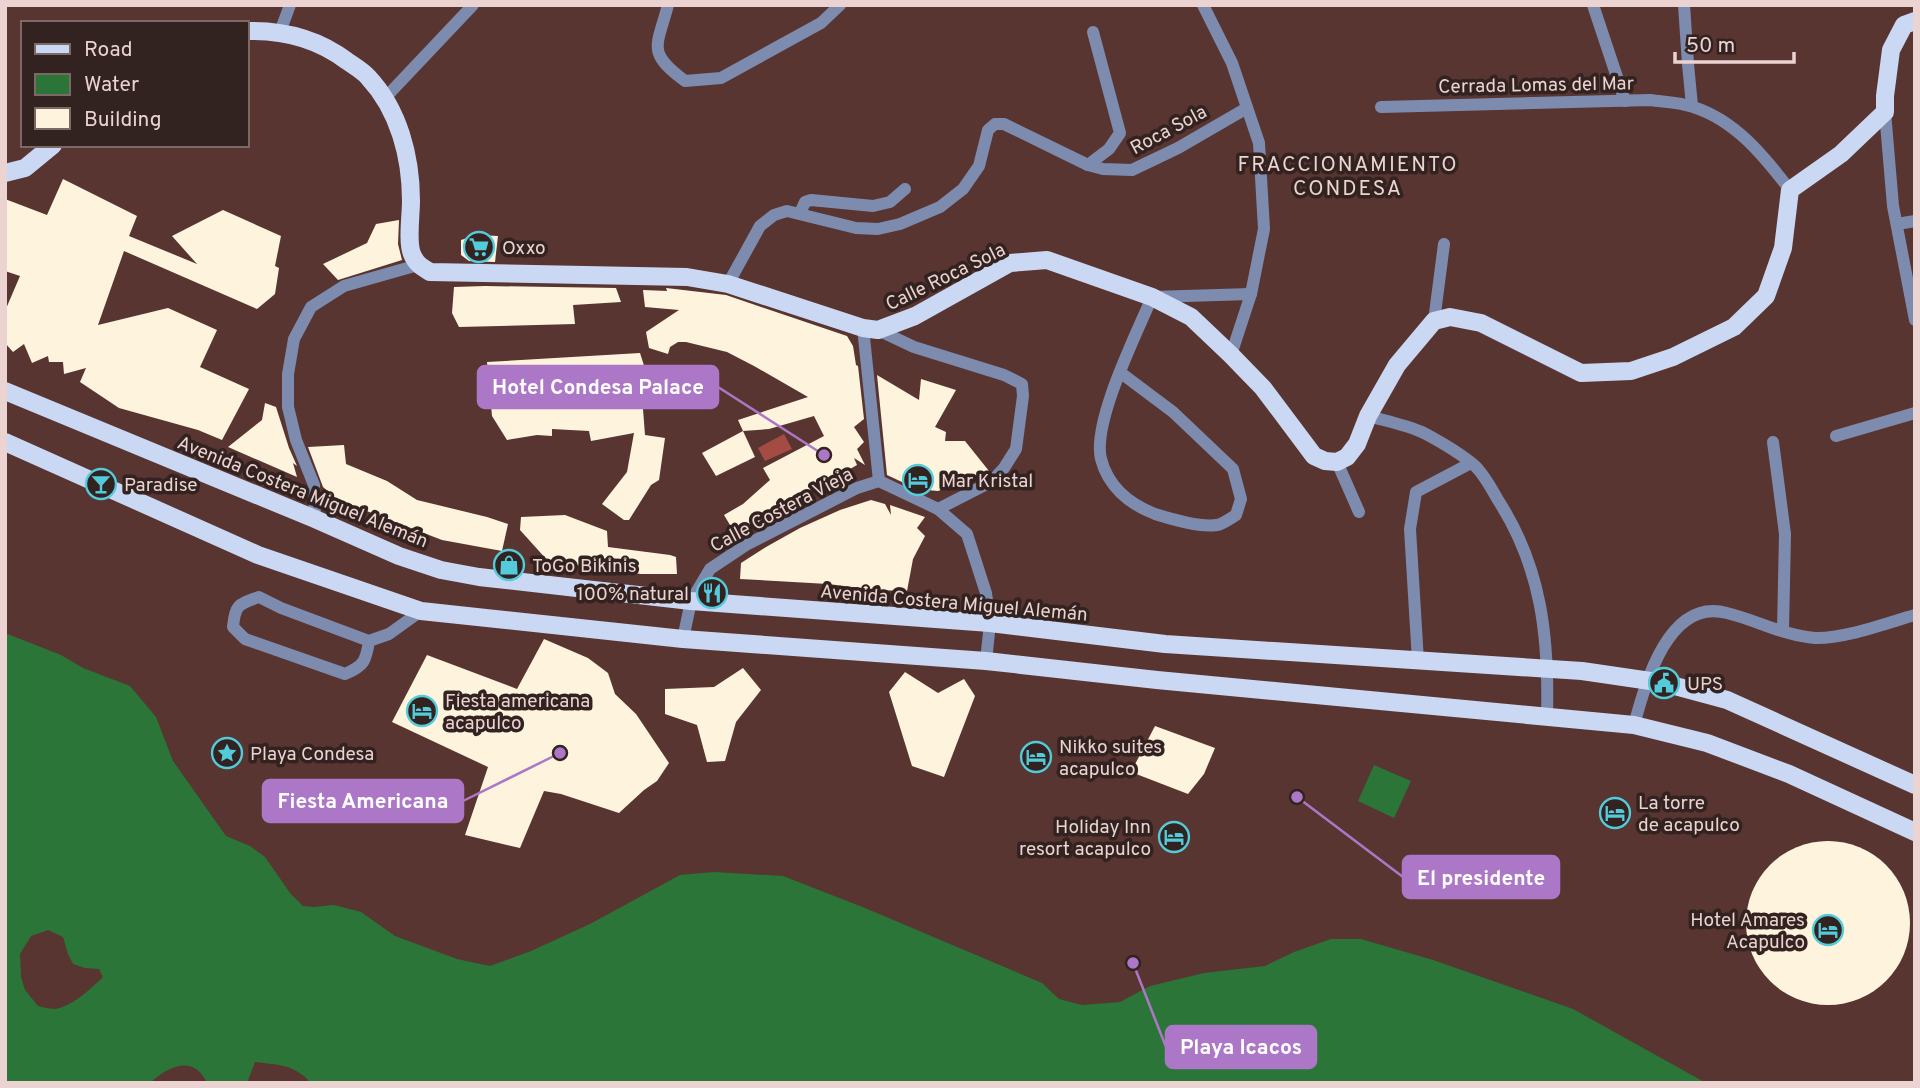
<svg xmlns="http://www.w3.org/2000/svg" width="1920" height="1088" viewBox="0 0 1920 1088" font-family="Overpass,sans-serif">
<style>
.green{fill:#a44b44}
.water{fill:#2a7537;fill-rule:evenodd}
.building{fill:#fef4dd}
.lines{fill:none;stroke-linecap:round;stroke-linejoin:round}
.minor{stroke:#7d8cae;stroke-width:12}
.major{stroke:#cbd8f4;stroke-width:18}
.labels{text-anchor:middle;stroke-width:7;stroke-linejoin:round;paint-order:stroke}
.street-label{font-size:19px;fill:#ead3d0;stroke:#322220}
.poi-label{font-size:19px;fill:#ead3d0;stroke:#322220;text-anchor:start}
.neighbourhood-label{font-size:21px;letter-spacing:2px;fill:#ead3d0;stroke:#322220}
.leader{fill:none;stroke:#ad77c7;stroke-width:2.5}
.callout-dot{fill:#ad77c7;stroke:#322220;stroke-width:2.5}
.callout{fill:#ad77c7;stroke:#ad77c7;stroke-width:2.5}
.callout-label{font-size:21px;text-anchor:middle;font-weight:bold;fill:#fff}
</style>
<rect width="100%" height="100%" fill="#593531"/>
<path class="green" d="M784 434 792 449 765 461 758 448Z"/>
<g class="water">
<path d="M5 633 61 655 83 668 130 686 156 717 173 761 226 836 250 846 265 857 290 893 303 906 314 907 334 905 361 912 395 936 457 959 490 966 531 951 590 924 680 875 714 872 783 876 865 908 1042 983 1059 999 1082 1005 1120 1002 1150 986 1204 973 1265 966 1294 952 1331 939H1361L1433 960 1573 1009 1706 1083H311C294 1064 279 1065 255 1062L247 1083H207C194 1054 168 1066 150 1083H5ZM48 930 63 937 68 954 73 964 85 968 99 969 103 977C92 988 71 1007 55 1009 50 1009 43 1007 38 1006L25 990 21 977 20 954 31 936Z"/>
<path d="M1374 765 1411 781 1394 818 1358 801Z"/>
</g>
<g class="building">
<path d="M63 179 137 216 129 236 197 264 172 236 223 210 281 236 275 266 279 268 275 294 257 309 124 251 98 325 168 308 217 330 200 367 249 389 222 440 198 430 119 408 80 382 86 368 64 374 63 362H49L48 356 32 363 24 344 13 352 5 343V311L20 276 5 271V199L47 215Z"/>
<path d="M399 220 398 244 402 260 338 280 323 264 367 243 376 224Z"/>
<path d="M477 235 498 236 495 262 469 261 461 255V240Z"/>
<path d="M485 286 616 288 621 302 573 305 575 324 459 327 452 313 454 287Z"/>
<path d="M666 288 726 295 847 336 853 346 856 365 858 366 864 419 854 427 864 442 857 449 865 465 854 458 857 465 843 473 836 471 834 477 783 504 762 520 736 535 724 515 743 504 770 480 763 468 824 436 814 416 769 429 743 431 738 420 808 397 754 366 727 352 686 342H678L670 347 668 354 649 348 646 332 679 310 645 307 643 290 667 291Z"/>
<path d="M640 353 648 378 657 377 656 392 652 393 653 409H643L645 435 665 438 659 480 651 485 629 520H624L602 504 627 472 634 433 591 441 589 431 552 429V436L537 435 507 440 492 416 487 362Z"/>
<path d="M877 375 919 400 921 379 956 390 935 427 946 432 945 441H965L989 471 938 491 917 489 887 475Z"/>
<path d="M265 403 276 407 289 448 297 466 293 463 297 477 228 447 262 420Z"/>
<path d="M743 431 755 457 716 476 702 453Z"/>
<path d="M344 445 346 464 387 481 417 500 487 517 508 524 502 551 442 540 338 500 323 487 308 447Z"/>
<path d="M871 500 885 504 891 515 890 505 925 517 917 528 925 536 913 559 907 591 877 590 828 584 740 579 741 563 766 547 800 528 840 510Z"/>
<path d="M565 515 607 531 608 547 670 555 676 557 677 574H641L548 561 520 530 521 517Z"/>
<path d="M544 639 588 658 608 673 615 694 636 714 669 763 657 781 644 790 619 813 561 794 544 791 520 848 465 835 488 767 392 722 427 655 517 689Z"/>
<path d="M743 668 761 690 736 722 725 761 707 762 697 725 665 714V689L714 687Z"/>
<path d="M905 672 938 693 964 679 975 696 944 777 912 766 889 692Z"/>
<path d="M1155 726 1215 748 1204 774 1188 794 1131 772Z"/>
<circle cx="1828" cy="923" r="82"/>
</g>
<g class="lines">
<g class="minor">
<path d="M668 5C657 47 646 52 685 81L721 78 821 23 840 5"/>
<path d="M1203 5 1232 63 1259 143 1264 229 1251 294 1231 355"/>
<path d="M1593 5 1625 101"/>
<path d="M1684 5 1688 64 1692 106"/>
<path d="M280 32 290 5"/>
<path d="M385 98 473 5"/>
<path d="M1381 107 1650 100C1664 102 1680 102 1693 107 1735 120 1764 156 1790 190"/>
<path d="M1885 112 1893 206 1915 320"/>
<path d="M1088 165 1109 149 1120 133 1093 32"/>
<path d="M800 213 805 202 811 200 873 206 890 202 905 189"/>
<path d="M1897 224 1915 221"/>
<path d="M728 284 760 226 774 215 787 211 856 228 878 229 900 224 940 207 963 189 979 166 988 130 995 124H1004L1088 165 1103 169 1132 170 1178 148 1247 108"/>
<path d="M1434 321 1444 244"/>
<path d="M863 328 879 481"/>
<path d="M878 330 914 347 1004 375 1022 384 1023 396 1016 449 1004 468 991 482 938 509"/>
<path d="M1121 373 1173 412 1233 469 1241 499 1236 515C1231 518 1223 524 1217 525 1200 528 1171 519 1155 514 1129 504 1108 486 1101 459 1092 422 1137 333 1152 297L1251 294"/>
<path d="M1368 416C1386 421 1407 425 1424 433 1439 441 1461 454 1474 465 1484 474 1491 488 1498 500 1542 568 1549 638 1547 717"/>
<path d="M1836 436 1915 413"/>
<path d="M1773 442 1785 534 1783 630"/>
<path d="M1337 462 1359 512"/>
<path d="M315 519 314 485 296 440 288 407V374L294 339 311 307 344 286 418 265"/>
<path d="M683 639 691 601 710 569 746 545 857 488 879 481 938 509 967 534 986 593 990 623 986 661"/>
<path d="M369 641C366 661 364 666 345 674L245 639 233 627C235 604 239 604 259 597L281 608 369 641 389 634 421 611"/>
<path d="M1418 661 1410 529 1416 492 1471 463"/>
<path d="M1634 725C1645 685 1668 597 1727 613 1756 620 1785 636 1815 638 1844 639 1886 623 1915 615"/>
</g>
<g class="major">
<path d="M247 31C283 30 318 39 347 61 354 66 363 71 368 77 399 110 411 157 411 201 411 215 407 242 412 254 416 264 422 267 430 272L687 277 728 284 863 328 878 330 915 316 1010 263 1047 260 1152 297 1191 317 1231 355 1263 388 1314 456 1325 461 1337 462 1347 457 1357 444 1368 416 1397 365 1434 321 1450 317 1481 323 1581 373 1631 371 1673 357 1734 327 1766 296 1783 248 1790 190 1841 154 1885 112V96L1891 50 1904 25 1915 21"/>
<path d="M5 173 25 168 53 145"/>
<path d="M5 391 315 519 399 556 441 570 479 577 691 601 990 623 1165 644 1582 671 1664 683 1727 700 1915 785"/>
<path d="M5 442 258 555 421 611 683 639 986 661 1157 680 1634 725 1707 743 1789 774 1915 832"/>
</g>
</g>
<defs>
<g id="supermarket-ring" transform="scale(1.575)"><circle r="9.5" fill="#322220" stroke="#53cbda" stroke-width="1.5"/><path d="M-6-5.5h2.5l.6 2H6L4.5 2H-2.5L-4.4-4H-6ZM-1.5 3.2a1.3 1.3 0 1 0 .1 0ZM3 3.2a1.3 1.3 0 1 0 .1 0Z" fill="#53cbda"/></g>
<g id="hotel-ring" transform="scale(1.575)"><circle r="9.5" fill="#322220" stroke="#53cbda" stroke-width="1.5"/><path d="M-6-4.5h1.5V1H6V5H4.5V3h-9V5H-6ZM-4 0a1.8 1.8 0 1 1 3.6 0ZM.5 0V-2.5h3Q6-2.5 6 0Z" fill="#53cbda"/></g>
<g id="bar-ring" transform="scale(1.575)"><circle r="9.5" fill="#322220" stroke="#53cbda" stroke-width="1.5"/><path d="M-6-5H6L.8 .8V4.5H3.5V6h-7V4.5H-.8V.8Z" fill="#53cbda"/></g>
<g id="shop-ring" transform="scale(1.575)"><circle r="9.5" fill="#322220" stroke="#53cbda" stroke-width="1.5"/><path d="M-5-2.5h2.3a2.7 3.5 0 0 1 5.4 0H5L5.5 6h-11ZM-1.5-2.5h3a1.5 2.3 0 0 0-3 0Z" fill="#53cbda"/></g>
<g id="restaurant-ring" transform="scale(1.575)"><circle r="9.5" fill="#322220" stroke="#53cbda" stroke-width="1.5"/><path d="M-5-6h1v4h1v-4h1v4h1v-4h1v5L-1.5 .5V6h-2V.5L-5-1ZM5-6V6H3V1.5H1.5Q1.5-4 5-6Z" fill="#53cbda"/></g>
<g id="civic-ring" transform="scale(1.575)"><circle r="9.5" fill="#322220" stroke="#53cbda" stroke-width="1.5"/><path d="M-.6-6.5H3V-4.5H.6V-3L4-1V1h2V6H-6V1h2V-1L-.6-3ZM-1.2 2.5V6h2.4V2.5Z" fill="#53cbda"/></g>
<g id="sight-ring" transform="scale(1.575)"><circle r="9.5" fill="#322220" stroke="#53cbda" stroke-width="1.5"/><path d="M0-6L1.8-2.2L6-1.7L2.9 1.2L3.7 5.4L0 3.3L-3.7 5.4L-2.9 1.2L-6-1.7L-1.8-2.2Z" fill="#53cbda"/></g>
</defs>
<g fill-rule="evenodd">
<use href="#supermarket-ring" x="479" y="247"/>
<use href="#hotel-ring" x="918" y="480"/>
<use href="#bar-ring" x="101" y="484"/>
<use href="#shop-ring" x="509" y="565"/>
<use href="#restaurant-ring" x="712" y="593"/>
<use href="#civic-ring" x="1664" y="683"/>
<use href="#hotel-ring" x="422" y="711"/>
<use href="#sight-ring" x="227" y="753"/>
<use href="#hotel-ring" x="1036" y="757"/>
<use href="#hotel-ring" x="1615" y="813"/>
<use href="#hotel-ring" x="1174" y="837"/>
<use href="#hotel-ring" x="1828" y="930"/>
</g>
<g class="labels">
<g class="street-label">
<text transform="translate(1536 84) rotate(-1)" y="7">Cerrada Lomas del Mar</text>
<text transform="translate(1168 129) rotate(-28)" y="7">Roca Sola</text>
<text transform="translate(945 276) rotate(-26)" y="7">Calle Roca Sola</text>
<text transform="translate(303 491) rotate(22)" y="7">Avenida Costera Miguel Alemán</text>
<text transform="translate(781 509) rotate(-28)" y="7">Calle Costera Vieja</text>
<text transform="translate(954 602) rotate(5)" y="7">Avenida Costera Miguel Alemán</text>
</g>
<g class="poi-label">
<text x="502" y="254">Oxxo</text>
<text x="941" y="487">Mar Kristal</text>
<text x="124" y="491">Paradise</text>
<text x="532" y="572">ToGo Bikinis</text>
<text x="689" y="600" text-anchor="end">100% natural</text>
<text x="1687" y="690">UPS</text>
<text x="445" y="707">Fiesta americana<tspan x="445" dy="22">acapulco</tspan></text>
<text x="1059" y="753">Nikko suites<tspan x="1059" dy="22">acapulco</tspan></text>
<text x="250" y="760">Playa Condesa</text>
<text x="1638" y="809">La torre<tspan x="1638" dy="22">de acapulco</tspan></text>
<text x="1151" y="833" text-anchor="end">Holiday Inn<tspan x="1151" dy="22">resort acapulco</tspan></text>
<text x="1805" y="926" text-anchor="end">Hotel Amares<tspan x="1805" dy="22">Acapulco</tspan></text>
</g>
<g class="neighbourhood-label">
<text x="1348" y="171">FRACCIONAMIENTO<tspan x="1348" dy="24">CONDESA</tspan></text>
</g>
</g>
<path class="leader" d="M824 455L718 387M560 753L463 801M1297 797L1403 877M1133 963L1166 1047"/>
<g class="callout-dot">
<circle cx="824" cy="455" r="7"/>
<circle cx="560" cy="753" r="7"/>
<circle cx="1297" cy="797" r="7"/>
<circle cx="1133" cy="963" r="7"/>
</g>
<g class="callout">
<rect x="478" y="366" width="240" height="42" rx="7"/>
<rect x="263" y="780" width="200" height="42" rx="7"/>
<rect x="1403" y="856" width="156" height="42" rx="7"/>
<rect x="1166" y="1026" width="150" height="42" rx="7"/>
</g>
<g class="callout-label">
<text x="598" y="394">Hotel Condesa Palace</text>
<text x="363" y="808">Fiesta Americana</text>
<text x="1481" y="885">El presidente</text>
<text x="1241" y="1054">Playa Icacos</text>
</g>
<rect width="1920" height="1088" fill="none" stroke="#ead3d0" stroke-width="14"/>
<rect x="21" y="21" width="228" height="126" fill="#322220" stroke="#7c6966" stroke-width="2"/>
<rect x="35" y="44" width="35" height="10" fill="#cbd8f4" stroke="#7c6966" stroke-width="2"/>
<text x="84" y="56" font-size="21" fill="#ead3d0">Road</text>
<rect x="35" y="74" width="35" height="21" fill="#2a7537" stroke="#7c6966" stroke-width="2"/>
<text x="84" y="91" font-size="21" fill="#ead3d0">Water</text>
<rect x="35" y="108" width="35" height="21" fill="#fef4dd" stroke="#7c6966" stroke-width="2"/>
<text x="84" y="126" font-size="21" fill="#ead3d0">Building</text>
<path d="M1675 52v10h119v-10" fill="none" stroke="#ead3d0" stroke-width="3.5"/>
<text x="1686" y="52" font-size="21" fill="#ead3d0" stroke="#322220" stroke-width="5" paint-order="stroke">50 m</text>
</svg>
